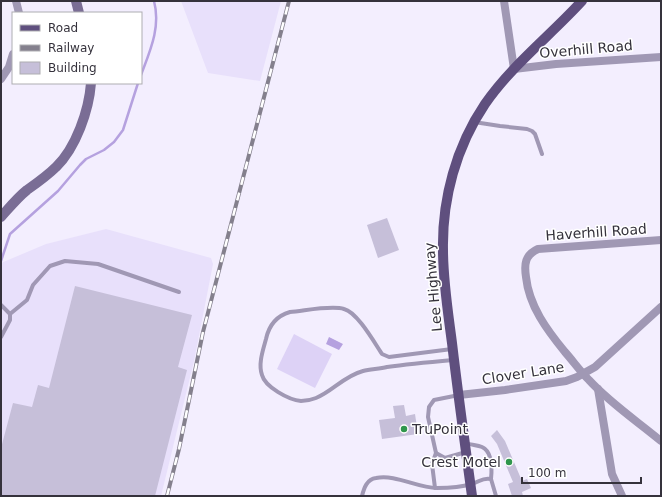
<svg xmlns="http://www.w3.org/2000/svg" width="662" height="497" viewBox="0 0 662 497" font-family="'DejaVu Sans',sans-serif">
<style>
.built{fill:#e8e0fb}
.green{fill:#ddd2f6}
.water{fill:#b5a1df}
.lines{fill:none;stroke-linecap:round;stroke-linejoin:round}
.stream{stroke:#b5a1df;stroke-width:2.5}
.building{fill:#c6bfd9}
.lane{stroke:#a098b4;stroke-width:4}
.street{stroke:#a098b4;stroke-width:8}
.secondary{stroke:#7a6d95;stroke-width:10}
.primary{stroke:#5f4f7e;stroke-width:10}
.rail-casing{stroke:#84808d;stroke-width:4}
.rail{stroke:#fff;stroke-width:2.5;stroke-dasharray:8;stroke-linecap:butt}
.poi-dot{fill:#2f964c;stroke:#fff;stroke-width:1.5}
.labels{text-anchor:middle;stroke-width:3;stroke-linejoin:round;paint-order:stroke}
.street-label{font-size:14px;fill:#35323c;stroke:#fff}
.poi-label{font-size:14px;fill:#35323c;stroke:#fff;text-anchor:start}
</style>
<rect width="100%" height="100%" fill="#f3eefe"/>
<g class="built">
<path d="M181 1H281L260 81 208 73Z"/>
<path d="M106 229 211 258 213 264 194 361 161 496H1V263L46 244Z"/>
</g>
<path class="green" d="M294 334 332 354 315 388 277 369Z"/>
<path class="water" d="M329 337 343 344 339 350 326 344Z"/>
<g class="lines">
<g class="stream">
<path d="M141 75C150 51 161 27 154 1"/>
<path d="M1 261 10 234 58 191 80 165 86 159 104 150 114 142 123 130 138 83"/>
</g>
</g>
<g class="building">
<path d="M387 218 399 250 378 258 367 225Z"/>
<path d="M75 286 192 315 178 367 187 370 155 496H1V448L13 403 32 407 38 385 49 388Z"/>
<path d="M404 405 406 416 415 414 418 434 382 439 379 420 395 418 393 406Z"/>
<path d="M497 430 505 441 522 481 527 479 531 488 522 492 523 496H512L508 484 513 482 497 444 491 436Z"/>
</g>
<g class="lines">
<g class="lane">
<path d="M474 122 500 126 527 129 532 131 535 134 542 154"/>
<path d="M1 305 10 314V320L1 337"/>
<path d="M10 314 27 300 33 285 50 266 65 261 98 264 179 292"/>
<path d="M452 349 389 357 382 354C374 342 357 312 344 309 331 305 304 311 290 312 276 316 269 325 266 339 263 350 258 364 262 375 265 387 289 400 301 401 306 401 311 400 316 398 333 391 344 376 363 371 370 369 379 369 387 367 409 364 431 362 453 360"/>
<path d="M459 395 434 400 429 407 428 417 436 453 445 458 466 452"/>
<path d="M466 443C471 445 477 445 482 447 493 452 492 469 491 479"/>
<path d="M435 488 432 464 436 453"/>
<path d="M362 496C364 488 367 479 376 478 396 474 417 488 437 488 446 488 462 487 471 484 480 482 482 477 491 479L496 496"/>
</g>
<g class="street">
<path d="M16 1 19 13"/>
<path d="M504 1 514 69 556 64 661 57"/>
<path d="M1 79 9 67 13 54"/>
<path d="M661 240 538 249C525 255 524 264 526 277 529 306 547 330 565 352 573 361 580 371 589 380 610 403 637 421 661 441"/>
<path d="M598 389 612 474 622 496"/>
<path d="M459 395 505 390 566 381 577 377 595 367 661 307"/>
</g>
<g class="secondary">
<path d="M76 1 79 13"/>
<path d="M1 217C9 208 17 198 27 190 37 183 47 176 56 167 76 148 89 110 91 83"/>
</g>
<path class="primary" d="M472 496C465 445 458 394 452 343 448 312 443 281 443 250 442 199 456 147 485 104 512 65 550 36 582 1"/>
<g class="rail-casing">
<path id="rail" d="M167 496 179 449 203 332 289 1"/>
</g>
<use href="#rail" class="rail"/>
</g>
<g class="poi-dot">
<circle cx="404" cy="429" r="4"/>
<circle cx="509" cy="462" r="4"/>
</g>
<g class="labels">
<g class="street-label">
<text transform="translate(586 49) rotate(-5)" y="5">Overhill Road</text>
<text transform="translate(596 232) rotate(-4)" y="5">Haverhill Road</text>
<text transform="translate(433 287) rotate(-95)" y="5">Lee Highway</text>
<text transform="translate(523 373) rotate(-9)" y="5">Clover Lane</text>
</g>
<g class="poi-label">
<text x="412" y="434">TruPoint</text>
<text x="501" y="467" text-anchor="end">Crest Motel</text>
</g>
</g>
<rect width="662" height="497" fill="none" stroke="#35323c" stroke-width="4"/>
<rect x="12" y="12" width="130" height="72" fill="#ffffff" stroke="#aeadb1"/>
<rect x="20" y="25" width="20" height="6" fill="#5f4f7e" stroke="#aeadb1"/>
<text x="48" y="32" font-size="12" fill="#35323c">Road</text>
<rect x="20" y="45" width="20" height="6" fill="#84808d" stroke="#aeadb1"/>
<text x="48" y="52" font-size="12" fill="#35323c">Railway</text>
<rect x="20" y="62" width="20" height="12" fill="#c6bfd9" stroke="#aeadb1"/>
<text x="48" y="72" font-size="12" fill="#35323c">Building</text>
<path d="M522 477v6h119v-6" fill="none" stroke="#35323c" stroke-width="2"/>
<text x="528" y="477" font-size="12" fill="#35323c" stroke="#ffffff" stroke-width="3" paint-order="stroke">100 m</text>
</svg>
